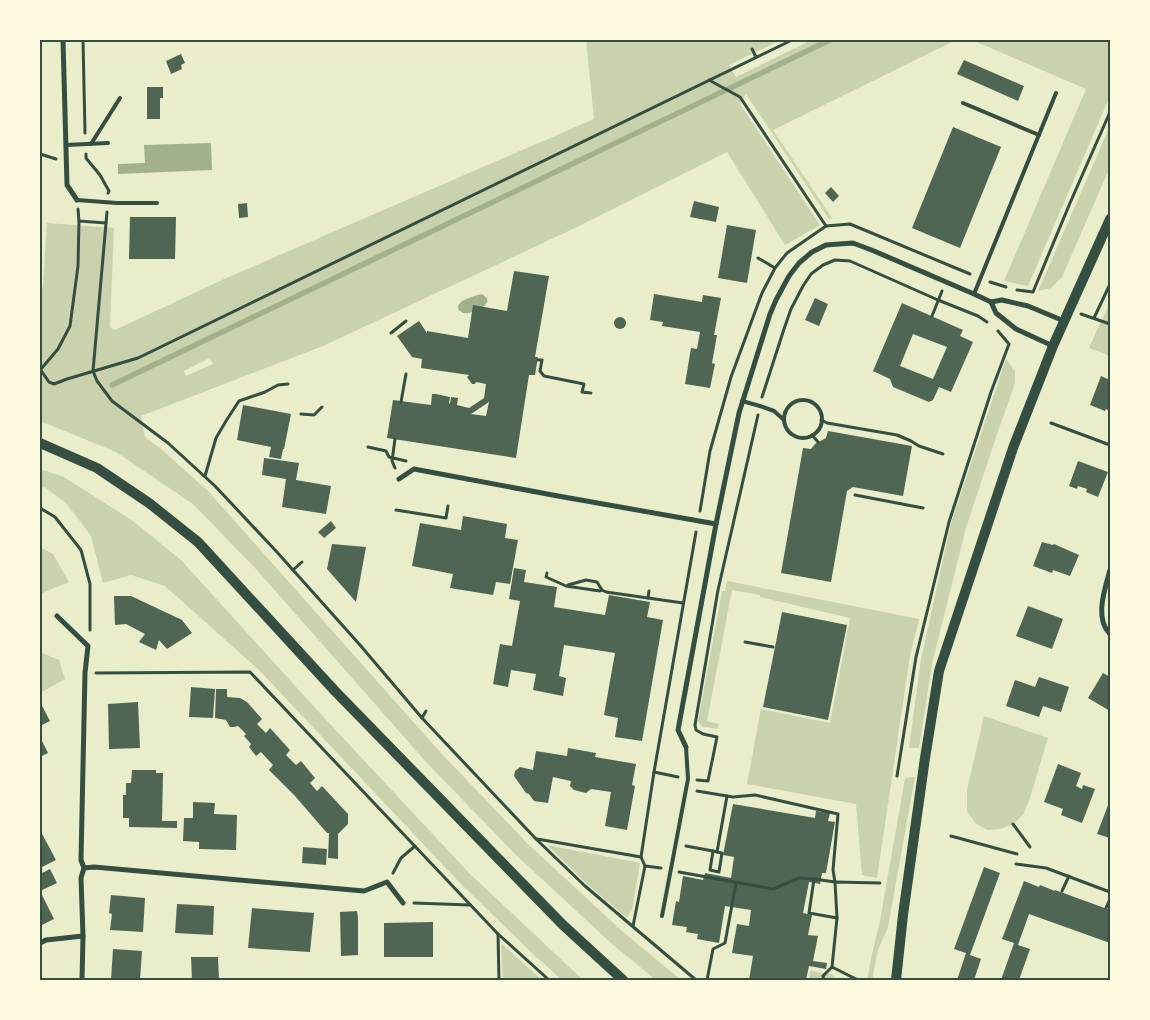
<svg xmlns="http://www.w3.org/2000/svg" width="1150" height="1020" viewBox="0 0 1150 1020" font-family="'Space Grotesk',sans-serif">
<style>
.green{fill:#cad2ad;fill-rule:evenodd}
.water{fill:#a3b18a}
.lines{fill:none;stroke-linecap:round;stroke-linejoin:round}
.stream{stroke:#a3b18a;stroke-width:5.5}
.building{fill:#4f6655;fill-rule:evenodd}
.path{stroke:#344e41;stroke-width:3}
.service{stroke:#344e41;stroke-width:4}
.minor{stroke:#344e41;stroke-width:5}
.secondary{stroke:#344e41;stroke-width:10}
.neatline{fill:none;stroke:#344e41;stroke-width:2}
</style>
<rect width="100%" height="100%" fill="#e9edc9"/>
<g class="green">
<path d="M586 40H781L729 65 736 77 812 40H956L773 130 832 218 829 219 746 94 740 104 820 225 785 245 727 152 575 228 323 346 141 416 145 437 161 449 208 491 440 752 528 844 622 931 681 980H656L612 944 516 855 427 763 256 569 193 504 116 452 40 421V290L43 287 47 223 114 228 110 327 115 330 222 280 594 119ZM210 358 213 364 186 376 184 371Z"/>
<path d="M972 40H1110V96L1028 286 1004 281 1086 89Z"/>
<path d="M1110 126V167L1062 277 1051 288 1038 291Z"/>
<path d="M1110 302V356L1089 348Z"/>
<path d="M1006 359 1015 371V383L995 440 966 528 932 664 919 748H909L921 659 951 523Z"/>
<path d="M40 469 64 477 133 521 181 560 317 710 469 873 583 980H562L533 954 459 882 259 670 165 586 131 575 103 583 91 536 67 504 45 487 40 489Z"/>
<path d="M40 547 53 554 69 582 40 594Z"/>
<path d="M727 581 919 619 910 656 877 878 862 875 856 804 747 784 761 709 830 723 850 618 760 597V595L732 590 707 721 719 724 717 729 701 726 698 721 722 591H725Z"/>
<path d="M40 652 59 660 65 679 40 693Z"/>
<path d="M984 716 1048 738 1030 798 1024 813 1015 823 1001 829 987 830 975 823 967 811V790Z"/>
<path d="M915 777 888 927 878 950 872 980H867L873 950 880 921 905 778Z"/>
<path d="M547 845 640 863 632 910 627 918 587 884Z"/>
<path d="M501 943 542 980H503Z"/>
<path d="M810 971 832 974 837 980H809Z"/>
</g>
<g class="water">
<path d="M211 143 212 170 118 174V164L145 163 144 145Z"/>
<path d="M482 294C497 303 477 310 469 313 463 315 454 309 460 303 463 299 477 295 482 294Z"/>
</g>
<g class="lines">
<path class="stream" d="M112 385 830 40"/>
</g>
<g class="building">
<path d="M181 54 185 63 181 65 182 69 171 74 166 61Z"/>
<path d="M964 60 1024 86 1018 101 957 74Z"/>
<path d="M147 87H163V98H160V119H147Z"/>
<path d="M953 127 1001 147 960 248 912 228Z"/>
<path d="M831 187 839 196 833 202 825 193Z"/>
<path d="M694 201 719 207 716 222 690 217Z"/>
<path d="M247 203 248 217 239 218 238 204Z"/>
<path d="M130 217H176L175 259H129Z"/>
<path d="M727 225 756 230 747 283 718 278Z"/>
<path d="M514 271 549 276 535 357H538L535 375H529L516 458 387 438 393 400 431 405 432 394H436L450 397 449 403 450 404 451 397 458 398 457 405 469 408 484 398 486 384 476 382 475 384H472L467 377 469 375 421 368 422 359 412 357 397 336 419 321 427 333V331L468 338 473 305 507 311ZM489 402 486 416 471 414Z"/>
<path d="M654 294 702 302 703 295 721 298 714 335H717L712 363 715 364 710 388 685 384 691 348 697 349 700 332 662 326 663 322 650 320Z"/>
<path d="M815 298 828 304 819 326 805 320Z"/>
<path d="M902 303 963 330 960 336 973 342 951 392 939 387 933 400 929 402 893 387 890 379 873 371ZM913 334 947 347 933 379 900 366Z"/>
<circle cx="620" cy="323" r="6"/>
<path d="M1101 376 1110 380V411L1106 409 1105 411 1090 405Z"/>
<path d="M243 405 291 414 284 449H283L281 459 269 457 271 447 237 440Z"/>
<path d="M828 431 912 446 903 496 853 487 847 491 831 582 781 573 803 448 811 449 815 444 826 438Z"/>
<path d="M264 458 299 463 296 480 331 486 326 514 282 507 286 479 262 475Z"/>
<path d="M1078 461 1108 472 1098 497 1086 492 1087 489 1078 486 1077 489 1069 486Z"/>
<path d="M463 516 507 524 505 538 518 540 510 584 496 582 493 595 450 588 453 574 412 566 420 523 461 530Z"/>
<path d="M331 521 336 528 324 538 318 532Z"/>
<path d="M1042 542 1053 545 1054 544 1079 555 1070 576 1053 570 1052 573 1033 566Z"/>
<path d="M332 544 366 547 356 602 327 569Z"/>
<path d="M514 568 526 570 524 582 557 587 554 607 605 615 609 595 650 602 647 617 663 620 642 741 615 737 618 718 604 715 615 653 564 645 559 676 566 678 563 696 533 690 536 674 511 670 508 687 493 684 500 644 512 646 520 601 509 599Z"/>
<path d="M114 596H131L182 620 192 633 167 649 159 640 156 650 139 642 145 634 126 624 115 625Z"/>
<path d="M1028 606 1063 619 1052 649 1016 636Z"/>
<path d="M782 612 847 625 828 720 763 707Z"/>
<path d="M1103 673 1110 677V711L1088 698Z"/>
<path d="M1039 677 1069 687 1061 712 1043 706 1039 717 1006 706 1015 680 1035 687Z"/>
<path d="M191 687 215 689 213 718 189 717Z"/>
<path d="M216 689H227V697L240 698 247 702 262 719 257 724 266 733 270 728 290 750 286 755 296 765 301 761 315 778 310 783 317 791 322 786 348 814V824L338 834V859L328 858 329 833H327L295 796 269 770 273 765 261 752 256 756 249 747 251 744 244 736 246 734 238 726 234 727H230L226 720 215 718Z"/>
<path d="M40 702 50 721 40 726Z"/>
<path d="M138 702 140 748 109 749 108 704Z"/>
<path d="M40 737 48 753 40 757Z"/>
<path d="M568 748 596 753 595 757 636 764 632 785 635 786 627 830 605 826 611 792 591 789 586 793 574 790 570 786 571 781 553 777 548 803 534 801 529 794 526 793 514 776 515 771 520 767 533 770 536 751 567 756Z"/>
<path d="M1058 764 1081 773 1076 786 1082 789 1083 785 1095 789 1082 823 1061 815 1063 809 1044 802Z"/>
<path d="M132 770H156V773H163L162 821H177V828L129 827V818H123V795H126V783H131Z"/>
<path d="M1110 800V838L1097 834Z"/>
<path d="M193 802 215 803 214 814 237 815 236 850 199 849V842L183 841 184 818H193Z"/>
<path d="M733 804 815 818 816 811 830 813 828 821 835 822 826 873H822L820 884 809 882 803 913 812 915 808 935 818 936 813 961 827 963 826 969 809 966 806 980H749L753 956 732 953 737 924 749 926 751 910 725 906 719 943 697 939 698 934 686 932 687 927 672 925 676 901 679 902 683 876 703 880 705 873 731 878 734 857 723 855Z"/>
<path d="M40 830 56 860 40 868Z"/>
<path d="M303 847 327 849 326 865 302 863Z"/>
<path d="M984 867 1000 873 970 955 981 959 974 980H957L966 953 954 949Z"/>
<path d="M50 869 57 883 40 891V874Z"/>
<path d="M1024 881 1039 887 1040 885 1055 891V890L1110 910V943L1029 914 1018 945 1030 949 1019 980H1001L1014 943 1002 939Z"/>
<path d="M40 891 54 919 40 926Z"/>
<path d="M111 895 145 898 143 932 110 930 112 914 109 913Z"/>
<path d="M177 904 214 906 213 935 175 933Z"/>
<path d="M252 908 314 913 310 952 248 948Z"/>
<path d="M357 911 358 918V955L341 956 340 912Z"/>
<path d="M433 922V957H384V923Z"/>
<path d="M113 949 142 951 140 980H111Z"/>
<path d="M191 957H218L219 980H192Z"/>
</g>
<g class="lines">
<g class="path">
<path d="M83 40 85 133"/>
<path d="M752 49 756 57"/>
<path d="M709 80 740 97 826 226"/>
<path d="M40 154 56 159"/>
<path d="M86 154V158L100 175 109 191 108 193"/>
<path d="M78 209 79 221"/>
<path d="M107 212 93 371 97 381 112 401 168 443 215 486 276 551 360 645 422 718 536 839 585 886 696 980"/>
<path d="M758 258 775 268"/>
<path d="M990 282 1006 287"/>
<path d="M1017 290 1033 292 1070 203 1110 112"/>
<path d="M1081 314 1110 324"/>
<path d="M932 316 942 291"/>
<path d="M1094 318 1110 284"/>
<path d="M391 333 406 321"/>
<path d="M538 360H542L540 371 544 376 584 384 582 392 591 393"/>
<path d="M40 369 49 382 54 384 67 379 138 358 792 40"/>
<path d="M41 369 58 349 70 326 78 266 79 221 106 223"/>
<path d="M762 397 784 329 791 309 803 286 811 274 823 265 835 260 850 261 938 300 978 316 987 322"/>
<path d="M401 402 406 374"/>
<path d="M301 414 314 415 322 407"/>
<path d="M821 420 827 423 897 435 911 441 919 446 943 454"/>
<path d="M1051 423 1110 445"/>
<path d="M812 435 818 442"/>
<path d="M368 447 386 451 389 457 406 461"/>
<path d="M395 468 392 461 395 439"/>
<path d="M205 476 216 438 226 421 239 401 265 392 278 385 288 384"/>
<path d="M855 495 923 508"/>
<path d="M40 508 55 517 81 550 90 584V630"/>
<path d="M396 510 446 518 448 506"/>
<path d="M700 511 710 451 731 377 762 293 775 268 787 253 826 226 850 224 970 274"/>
<path d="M293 570 302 562"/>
<path d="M547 573 546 577 566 586 600 591 602 590 606 592 683 603"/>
<path d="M568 585 586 580 597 582 602 590"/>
<path d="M648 598 649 591"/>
<path d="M745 642 773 647"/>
<path d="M96 673 250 672 498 934 549 980"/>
<path d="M422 718 426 711"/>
<path d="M897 776 916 657 949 522 991 392 1009 344 998 331"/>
<path d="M678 777 654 772 696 532"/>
<path d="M697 780 708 781 717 737 703 734 696 730 695 725 718 590 758 415"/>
<path d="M697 791 733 797 755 795 838 814 833 870 835 882 814 879"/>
<path d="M1013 824 1030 847"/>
<path d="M951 836 1017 854"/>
<path d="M537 839 641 857 654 772"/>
<path d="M686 846 713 851"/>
<path d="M717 852 713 851 710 870 719 872 722 853 717 852 727 796"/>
<path d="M1016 864 1046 868 1110 892"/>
<path d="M645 866 661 868"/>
<path d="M679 872 773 889 799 878 814 879 809 913 837 918"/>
<path d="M393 873 401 858 415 846"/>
<path d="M1062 891 1069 876"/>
<path d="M414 903 470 905"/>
<path d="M1106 908 1110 899"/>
<path d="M633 926 645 866 641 857"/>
<path d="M498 934 499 980"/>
<path d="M707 980 713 949 725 943 736 883"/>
<path d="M824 980 823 976 832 967"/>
<path d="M858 980 832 967 837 918 835 882 880 883"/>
</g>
<g class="service">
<path d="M963 103 1039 135"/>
<path d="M91 144 120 98"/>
<path d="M66 145 108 143"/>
<path d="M77 200 117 203H157"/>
<path d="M974 294 1056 93"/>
<circle cx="803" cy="419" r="19"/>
<path d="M742 401 760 406 774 411 784 420"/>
<path d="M662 916 688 779 686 747"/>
</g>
<g class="minor">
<path d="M63 40 67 185 77 200"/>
<path d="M991 302 1002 300 1028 306 1064 321"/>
<path d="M399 479 414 469 558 496 716 524"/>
<path d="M1110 570C1105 589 1094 618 1110 634"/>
<path d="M57 616 88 646 85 673 81 860 84 868 81 878 83 936 82 980"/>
<path d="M686 747 678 730 716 524 739 413 770 314 776 300 789 276 799 263 812 252 826 245 853 243 874 251 974 294 991 302 996 313 1016 329 1053 346"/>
<path d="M84 868 94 867 364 891 387 882 403 903"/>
<path d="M40 943 46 940 83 936"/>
</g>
<g class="secondary">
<path d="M40 443 97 468 149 503 198 542 335 691 563 925 623 980"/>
<path d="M896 980 903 915 925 758 939 671 1013 448 1053 346 1110 219"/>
</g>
</g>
<rect width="1150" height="1020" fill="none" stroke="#fefae0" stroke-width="82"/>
<rect x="41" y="41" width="1068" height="938" class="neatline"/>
</svg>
